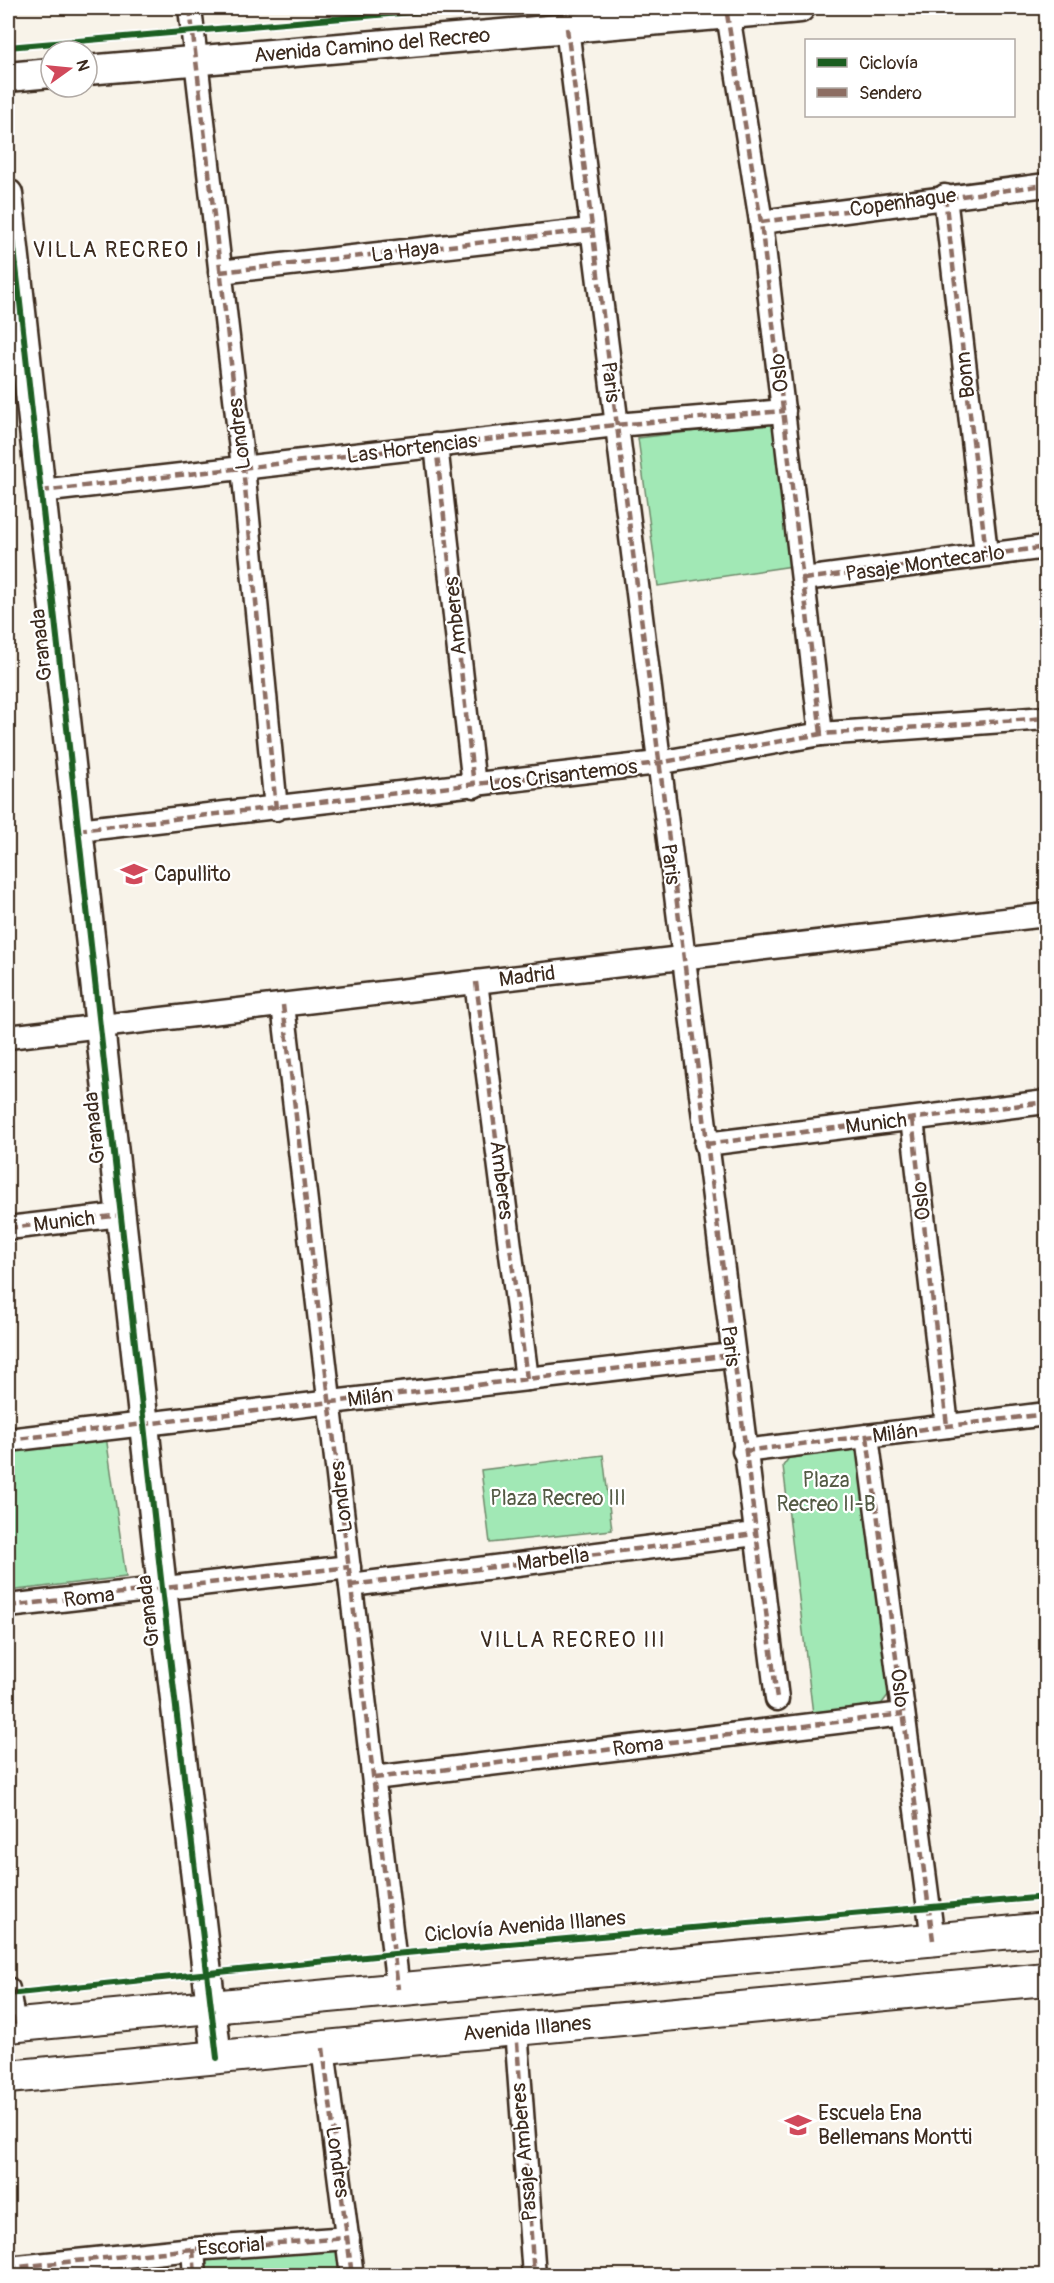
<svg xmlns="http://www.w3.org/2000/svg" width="1054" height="2283" viewBox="0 0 1054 2283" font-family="Pangolin,sans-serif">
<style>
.green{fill:#a1e8b5;stroke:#6e896a;stroke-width:1.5}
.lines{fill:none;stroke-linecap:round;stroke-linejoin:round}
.minor-casing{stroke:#3b2a1e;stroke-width:27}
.tertiary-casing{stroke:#3b2a1e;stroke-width:33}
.secondary-casing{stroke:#3b2a1e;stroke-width:36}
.minor{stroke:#fff;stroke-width:22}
.tertiary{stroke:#fff;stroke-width:28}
.secondary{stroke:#fff;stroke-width:32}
.quiet{stroke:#8d6e63;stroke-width:4.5;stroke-dasharray:9 4.5;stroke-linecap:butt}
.cycleway-casing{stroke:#fff;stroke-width:10}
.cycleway{stroke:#1b5e20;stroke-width:6}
.labels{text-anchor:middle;stroke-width:4.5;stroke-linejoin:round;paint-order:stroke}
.street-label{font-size:21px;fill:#3b2a1e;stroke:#fff}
.poi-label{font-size:21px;fill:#3b2a1e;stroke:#fff;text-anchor:start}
.park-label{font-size:21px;fill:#545a44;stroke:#fff}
.neighbourhood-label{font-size:22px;letter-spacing:1.5px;fill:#3b2a1e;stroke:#fff}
</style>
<rect width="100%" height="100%" fill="#f8f3e9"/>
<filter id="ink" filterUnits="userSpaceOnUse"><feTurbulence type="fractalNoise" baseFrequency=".0167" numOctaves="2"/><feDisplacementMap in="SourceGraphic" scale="12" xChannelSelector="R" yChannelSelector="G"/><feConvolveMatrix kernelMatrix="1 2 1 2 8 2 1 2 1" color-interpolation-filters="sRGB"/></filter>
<g filter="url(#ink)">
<g class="green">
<path d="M780 421 799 565 658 586 638 438Z"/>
<path d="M106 1436 126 1577 8 1591V1449Z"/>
<path d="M853 1445 862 1453 889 1694 879 1707 813 1714 783 1466 793 1452Z"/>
<path d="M603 1455 612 1530 490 1543 481 1470Z"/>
<path d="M348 2238 352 2275H195L193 2249Z"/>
</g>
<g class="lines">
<g class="minor-casing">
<g id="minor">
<path d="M190 8 243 467 276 809"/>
<path d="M727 8 761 222 821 734"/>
<path d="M567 28 777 1699"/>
<path d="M945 196 986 553"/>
<path d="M761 222 1046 185"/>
<path d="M220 272 591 230"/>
<path d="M436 445 474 786"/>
<path d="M41 491 616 425 784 411"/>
<path d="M804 579 1046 547"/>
<path d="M78 830 658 763 821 734 1046 718"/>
<path d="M476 982 527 1379"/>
<path d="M283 1005 398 1989"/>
<path d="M8 1037 1046 915"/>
<path d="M912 1119 947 1426"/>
<path d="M706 1144 1046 1102"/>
<path d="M8 1228 121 1215"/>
<path d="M867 1436 933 1940"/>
<path d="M8 1440 732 1355"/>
<path d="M744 1451 1046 1414"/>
<path d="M351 1585 755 1534"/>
<path d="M8 1606 349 1567"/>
<path d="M374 1778 903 1714"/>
<path d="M8 1989 14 2025"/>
<path d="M516 2029 534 2276"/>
<path d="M323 2048 352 2276"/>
<path d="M193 2249 195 2276"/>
<path d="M8 2268 193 2249 348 2238"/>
</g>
</g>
<g class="tertiary-casing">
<g id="tertiary">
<path d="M87 70 800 8"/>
<path d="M8 77 51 73"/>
<path d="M8 194 162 1588 217 2058"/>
</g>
</g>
<g class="secondary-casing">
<g id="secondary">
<path d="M8 2026 1046 1929"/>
<path d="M8 2077 1046 1979"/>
</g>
</g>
<use href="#minor" class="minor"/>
<use href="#tertiary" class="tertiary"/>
<use href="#secondary" class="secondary"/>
<g class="quiet">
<path d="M190 8 243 467 276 809"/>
<path d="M727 14 761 222 821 734"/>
<path d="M567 28 777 1699"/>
<path d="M945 196 986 553"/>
<path d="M761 222 1046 185"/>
<path d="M220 272 591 230"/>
<path d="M436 445 474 786"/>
<path d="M41 491 616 425 784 411"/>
<path d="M804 579 1046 547"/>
<path d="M78 830 658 763 821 734 1046 718"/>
<path d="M476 982 527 1379"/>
<path d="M283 1005 398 1989"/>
<path d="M912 1119 947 1426"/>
<path d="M706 1144 1046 1102"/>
<path d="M8 1228 121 1215"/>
<path d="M867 1436 933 1940"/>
<path d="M8 1440 732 1355"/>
<path d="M744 1451 1046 1414"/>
<path d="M351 1585 755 1534"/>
<path d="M8 1606 349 1567"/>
<path d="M374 1778 903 1714"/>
<path d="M8 1990 14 2025"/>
<path d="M516 2029 534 2276"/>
<path d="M323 2048 352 2276"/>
<path d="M193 2249 195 2276"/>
<path d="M8 2268 193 2249 348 2238"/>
</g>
<g class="cycleway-casing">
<g id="cycleway">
<path d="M8 47 458 8"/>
<path d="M8 194 162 1588 217 2058"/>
<path d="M8 1994 394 1954 1046 1897"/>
</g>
</g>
<use href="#cycleway" class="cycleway"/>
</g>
</g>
<defs>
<g id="school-bare" transform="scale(2.07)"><path d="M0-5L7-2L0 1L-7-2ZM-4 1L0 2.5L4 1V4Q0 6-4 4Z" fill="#d1495b" stroke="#fff" stroke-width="2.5" paint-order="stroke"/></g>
</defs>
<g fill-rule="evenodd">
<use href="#school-bare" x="134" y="874"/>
<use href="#school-bare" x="798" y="2125"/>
</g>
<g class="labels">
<g class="street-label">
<text transform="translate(372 45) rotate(-5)" y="7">Avenida Camino del Recreo</text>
<text transform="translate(903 202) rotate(-8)" y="7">Copenhague</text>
<text transform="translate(405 251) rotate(-7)" y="7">La Haya</text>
<text transform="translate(779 373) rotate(-97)" y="7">Oslo</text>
<text transform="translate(965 375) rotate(-96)" y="7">Bonn</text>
<text transform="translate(611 382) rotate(83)" y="7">Paris</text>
<text transform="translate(239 434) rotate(-97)" y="7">Londres</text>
<text transform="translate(412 448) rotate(-7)" y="7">Las Hortencias</text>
<text transform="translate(925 563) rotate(-8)" y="7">Pasaje Montecarlo</text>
<text transform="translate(455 616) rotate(-96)" y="7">Amberes</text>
<text transform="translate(41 645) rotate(-96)" y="7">Granada</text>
<text transform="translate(563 775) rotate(-7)" y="7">Los Crisantemos</text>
<text transform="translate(671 864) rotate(83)" y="7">Paris</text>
<text transform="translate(527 976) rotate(-7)" y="7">Madrid</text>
<text transform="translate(876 1123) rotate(-7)" y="7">Munich</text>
<text transform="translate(94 1128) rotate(-96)" y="7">Granada</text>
<text transform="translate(502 1180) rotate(83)" y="7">Amberes</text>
<text transform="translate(921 1201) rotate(-97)" y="7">Oslo</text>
<text transform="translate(64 1221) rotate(-7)" y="7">Munich</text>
<text transform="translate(731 1346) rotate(83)" y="7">Paris</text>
<text transform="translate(370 1397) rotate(-7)" y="7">Milán</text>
<text transform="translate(895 1433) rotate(-7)" y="7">Milán</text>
<text transform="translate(341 1497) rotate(-97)" y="7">Londres</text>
<text transform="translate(553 1559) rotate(-7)" y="7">Marbella</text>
<text transform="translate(89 1597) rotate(-7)" y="7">Roma</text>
<text transform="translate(148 1611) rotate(-97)" y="7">Granada</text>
<text transform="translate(900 1688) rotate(83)" y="7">Oslo</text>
<text transform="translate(638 1746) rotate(-7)" y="7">Roma</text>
<text transform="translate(525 1926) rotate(-5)" y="7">Ciclovía Avenida Illanes</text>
<text transform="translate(527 2028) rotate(-5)" y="7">Avenida Illanes</text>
<text transform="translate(524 2152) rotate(-95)" y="7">Pasaje Amberes</text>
<text transform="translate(338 2162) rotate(82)" y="7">Londres</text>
<text transform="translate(231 2246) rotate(-4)" y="7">Escorial</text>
</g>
<g class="poi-label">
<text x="154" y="881">Capullito</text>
<text x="818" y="2120">Escuela Ena<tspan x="818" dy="24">Bellemans Montti</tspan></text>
</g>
<g class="park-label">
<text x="826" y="1487">Plaza<tspan x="826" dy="24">Recreo II-B</tspan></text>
<text x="558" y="1505">Plaza Recreo III</text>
</g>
<g class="neighbourhood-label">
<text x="118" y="257">VILLA RECREO I</text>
<text x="573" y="1647">VILLA RECREO III</text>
</g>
</g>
<rect width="1054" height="2283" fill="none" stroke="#fff" stroke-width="30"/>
<rect x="15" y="15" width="1024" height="2253" fill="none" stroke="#3b2a1e" stroke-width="2" filter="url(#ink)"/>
<rect x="805" y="39" width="210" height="78" fill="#ffffff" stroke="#b1aaa5" stroke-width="1.5"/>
<rect x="817" y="58" width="30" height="9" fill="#1b5e20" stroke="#b1aaa5" stroke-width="1.5"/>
<text x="859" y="69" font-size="18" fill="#3b2a1e">Ciclovía</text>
<rect x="817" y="88" width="30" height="9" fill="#8d6e63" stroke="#b1aaa5" stroke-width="1.5"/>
<text x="859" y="99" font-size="18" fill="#3b2a1e">Sendero</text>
<g transform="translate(69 69) rotate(75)"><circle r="28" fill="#ffffff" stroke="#b1aaa5" stroke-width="1.5"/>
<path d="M0-4.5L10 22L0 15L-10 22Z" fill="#d1495b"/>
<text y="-9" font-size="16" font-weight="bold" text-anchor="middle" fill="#3b2a1e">N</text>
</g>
</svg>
